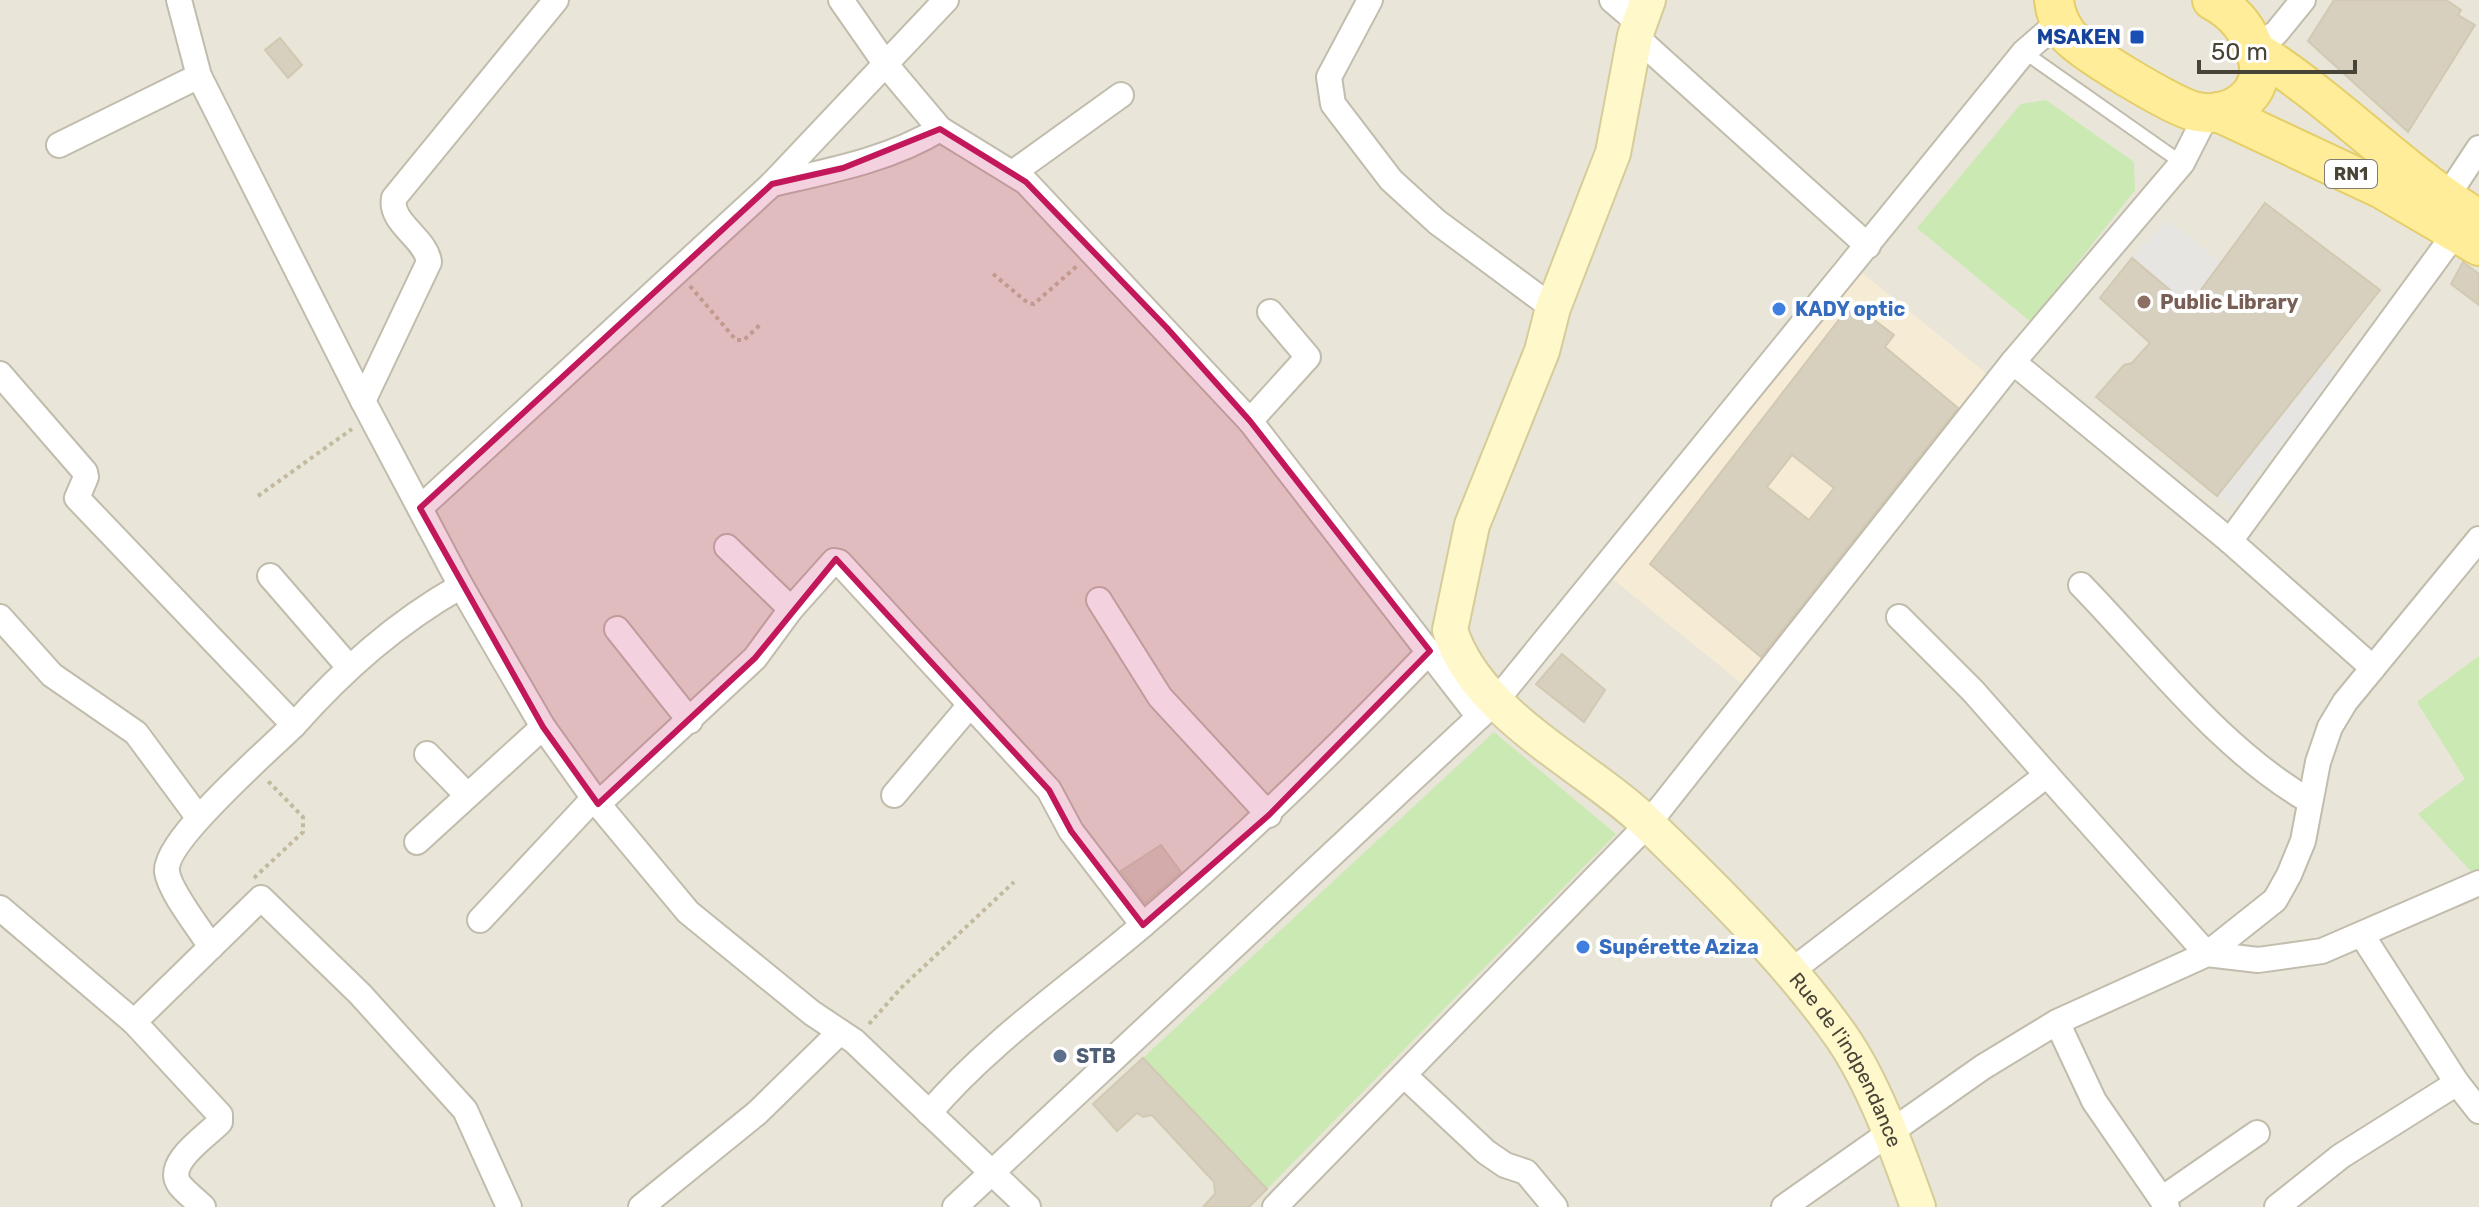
<svg xmlns="http://www.w3.org/2000/svg" width="2479" height="1207" viewBox="0 0 2479 1207" font-family="Rubik,sans-serif">
<style>
.residential{fill:#e9e5d8}
.commercial{fill:#f6ecd5}
.green{fill:#cae9b3}
.parking{fill:#e6e5e1}
.building{fill:#d7d0bf;stroke:#d2c9b2;stroke-width:2;fill-rule:evenodd}
.lines{fill:none;stroke-linecap:round;stroke-linejoin:round}
.lane-casing{stroke:#c1bcac;stroke-width:16}
.street-casing{stroke:#c1bcac;stroke-width:28}
.secondary-casing{stroke:#d5cc9a;stroke-width:38}
.primary-casing{stroke:#e5ce68;stroke-width:42}
.path{stroke:#c3ba9d;stroke-width:4;stroke-dasharray:4 4;stroke-linecap:butt}
.lane{stroke:#fff;stroke-width:12}
.street{stroke:#fff;stroke-width:24}
.secondary{stroke:#fff8ca;stroke-width:34}
.primary{stroke:#ffed99;stroke-width:38}
.marked{fill:#c2185b;fill-opacity:0.2;stroke:#c2185b;stroke-width:6;stroke-linejoin:round}
.transit-dot{fill:#1a4fb4;stroke:#fff;stroke-width:3}
.education-dot{fill:#8d6e63;stroke:#fff;stroke-width:3}
.shop-dot{fill:#3f7fe0;stroke:#fff;stroke-width:3}
.service-dot{fill:#5c6f8a;stroke:#fff;stroke-width:3}
.labels{text-anchor:middle;stroke-width:8;stroke-linejoin:round;paint-order:stroke}
.shield{fill:#fff;stroke:#807c74;stroke-width:2}
.shield-label{font-size:18px;font-weight:bold;fill:#494438}
.transit-label{font-size:20px;font-weight:bold;fill:#164399;stroke:#fff;text-anchor:end}
.education-label{font-size:20px;font-weight:bold;fill:#785e54;stroke:#fff;text-anchor:start}
.shop-label{font-size:20px;font-weight:bold;fill:#366cbe;stroke:#fff;text-anchor:start}
.service-label{font-size:20px;font-weight:bold;fill:#4e5e75;stroke:#fff;text-anchor:start}
.street-label{font-size:20px;fill:#494438;stroke:#fff}
</style>
<rect width="100%" height="100%" fill="#f5f3ea"/>
<rect class="residential" x="0" y="0" width="2479" height="1207"/>
<path class="commercial" d="M1840 255 2008 391 1761 699 1593 563Z"/>
<g class="green">
<path d="M2046 100 2134 162 2135 190 2031 322 1917 228 2021 104Z"/>
<path d="M2479 656V878H2477L2418 814 2465 779 2417 702Z"/>
<path d="M1494 732 1616 834 1267 1189 1143 1058Z"/>
</g>
<g class="parking">
<path d="M2168 220 2221 263 2189 306 2132 258Z"/>
<path d="M2324 361 2338 374 2233 507 2217 496Z"/>
</g>
<g class="building">
<path d="M2334 0H2446L2461 10 2458 15 2475 25 2408 132 2308 41Z"/>
<path d="M280 38 302 65 288 78 265 50Z"/>
<path d="M2265 203 2380 290 2217 496 2096 397 2124 365 2132 363 2150 343 2100 298 2132 258 2189 306Z"/>
<path d="M2463 262 2479 274V305L2451 284Z"/>
<path d="M1852 303 1894 335 1885 347 1958 408 1761 657 1650 564ZM1792 455 1834 488 1809 520 1767 487Z"/>
<path d="M1562 654 1605 690 1584 722 1536 684Z"/>
<path d="M1161 845 1181 872 1145 903 1121 871Z"/>
<path d="M1143 1058 1267 1189 1249 1207H1203L1215 1194 1214 1182 1152 1115 1143 1117 1137 1113 1117 1131 1093 1104Z"/>
</g>
<g class="lines">
<g class="lane-casing">
<path id="lane" d="M2024 52 2182 163"/>
</g>
<g class="street-casing">
<g id="street">
<path d="M179 0 199 76 363 401 461 586 543 727 598 804 688 912 812 1013 854 1041 1028 1207"/>
<path d="M841 0 887 66 940 129 1026 182 1250 421 1479 717"/>
<path d="M1370 0 1329 77 1333 104 1391 180 1437 222 1553 308"/>
<path d="M1612 0 1639 23"/>
<path d="M1635 36 1868 246"/>
<path d="M2254 48 2276 33 2303 0"/>
<path d="M59 145 199 76"/>
<path d="M1014 172 1121 95"/>
<path d="M772 184C829 171 889 160 940 129"/>
<path d="M2446 198 2479 148"/>
<path d="M2013 362 2230 541 2373 668"/>
<path d="M0 374 85 472 86 477 77 498 294 725C270 749 163 841 167 872 170 892 200 929 211 947"/>
<path d="M363 401 429 262C426 238 389 223 394 198L556 0"/>
<path d="M1250 421 1308 357 1270 312"/>
<path d="M420 508 772 184 946 0"/>
<path d="M2230 541 2456 232"/>
<path d="M270 576 348 666"/>
<path d="M2081 585C2153 659 2219 748 2308 800"/>
<path d="M1099 600 1160 697 1269 815"/>
<path d="M791 609 834 561 839 562 1049 790 1071 831 1143 925"/>
<path d="M0 617 52 675 136 733 198 817"/>
<path d="M1899 617 1973 691 2047 775"/>
<path d="M617 629 690 721"/>
<path d="M294 725C344 669 396 623 461 586"/>
<path d="M427 754 467 795"/>
<path d="M894 795 970 705"/>
<path d="M598 804 755 658 791 609 727 547"/>
<path d="M417 842 543 727"/>
<path d="M0 908 134 1022 220 1115V1122C207 1136 165 1162 179 1184 185 1192 196 1200 203 1207"/>
<path d="M480 920 594 798"/>
<path d="M2362 935 2457 1083 2479 1111"/>
<path d="M1790 972 2047 775 2207 954 2275 900 2289 875 2303 841 2318 762 2330 727 2345 702 2479 539"/>
<path d="M134 1022 261 898 360 994 465 1110 509 1207"/>
<path d="M2057 1022 2094 1101 2167 1207"/>
<path d="M1405 1076 1486 1152 1505 1165 1526 1172 1555 1207"/>
<path d="M929 1113C991 1040 1072 986 1144 924 1247 836 1337 748 1430 651"/>
<path d="M2163 1198 2257 1133"/>
<path d="M641 1207 757 1113 840 1032"/>
<path d="M955 1207 1495 702 2024 52 2060 21"/>
<path d="M1275 1207 1648 824 2013 362 2182 163 2207 114"/>
<path d="M1784 1207 1983 1067 2057 1022 2207 954 2258 960 2322 951 2479 883"/>
<path d="M2277 1207 2341 1156 2457 1083"/>
</g>
</g>
<g class="secondary-casing">
<g id="secondary">
<path id="s1" d="M1648 0 1635 36 1613 153 1553 308 1542 351 1472 525 1450 630C1477 717 1589 766 1650 826 1716 890 1789 962 1841 1036 1874 1083 1899 1154 1918 1207"/>
</g>
</g>
<g class="primary-casing">
<g id="primary">
<path d="M2054 0C2055 12 2060 24 2067 34 2080 51 2171 105 2193 111 2228 121 2269 95 2257 56 2249 30 2236 13 2212 0"/>
<path d="M2256 51C2331 98 2392 163 2467 212"/>
<path d="M2218 112 2382 189 2479 246"/>
</g>
</g>
<g class="path">
<path d="M993 274 1028 303 1034 304 1077 266"/>
<path d="M690 286 736 340H744L761 324"/>
<path d="M258 496 352 429"/>
<path d="M254 878 303 832V817L267 780"/>
<path d="M869 1024 902 987 1014 882"/>
</g>
<use href="#lane" class="lane"/>
<use href="#street" class="street"/>
<use href="#secondary" class="secondary"/>
<use href="#primary" class="primary"/>
</g>
<path class="marked" d="M940 129 1026 182 1167 328 1250 421 1430 651 1269 815 1143 925 1071 831 1049 790 836 559 755 658 598 804 543 727 420 508 772 184 843 168Z"/>
<rect class="transit-dot" x="2129" y="29" width="16" height="16" rx="4"/>
<circle class="education-dot" cx="2144" cy="302" r="8"/>
<g class="shop-dot">
<circle cx="1779" cy="309" r="8"/>
<circle cx="1583" cy="947" r="8"/>
</g>
<circle class="service-dot" cx="1060" cy="1056" r="8"/>
<g class="labels">
<rect class="shield" x="2325" y="160" width="52" height="28" rx="6"/>
<g class="shield-label">
<text x="2351" y="180">RN1</text>
</g>
<g class="transit-label">
<text x="2121" y="44">MSAKEN</text>
</g>
<g class="education-label">
<text x="2160" y="309">Public Library</text>
</g>
<g class="shop-label">
<text x="1795" y="316">KADY optic</text>
<text x="1599" y="954">Supérette Aziza</text>
</g>
<g class="service-label">
<text x="1076" y="1063">STB</text>
</g>
<g class="street-label">
<text dy="7" stroke="none"><textPath href="#s1" startOffset="1254">Rue de l'indpendance</textPath></text>
</g>
</g>
<path d="M2199 60v12h156v-12" fill="none" stroke="#494438" stroke-width="4"/>
<text x="2211" y="60" font-size="24" fill="#494438" stroke="#ffffff" stroke-width="6" paint-order="stroke">50 m</text>
</svg>
